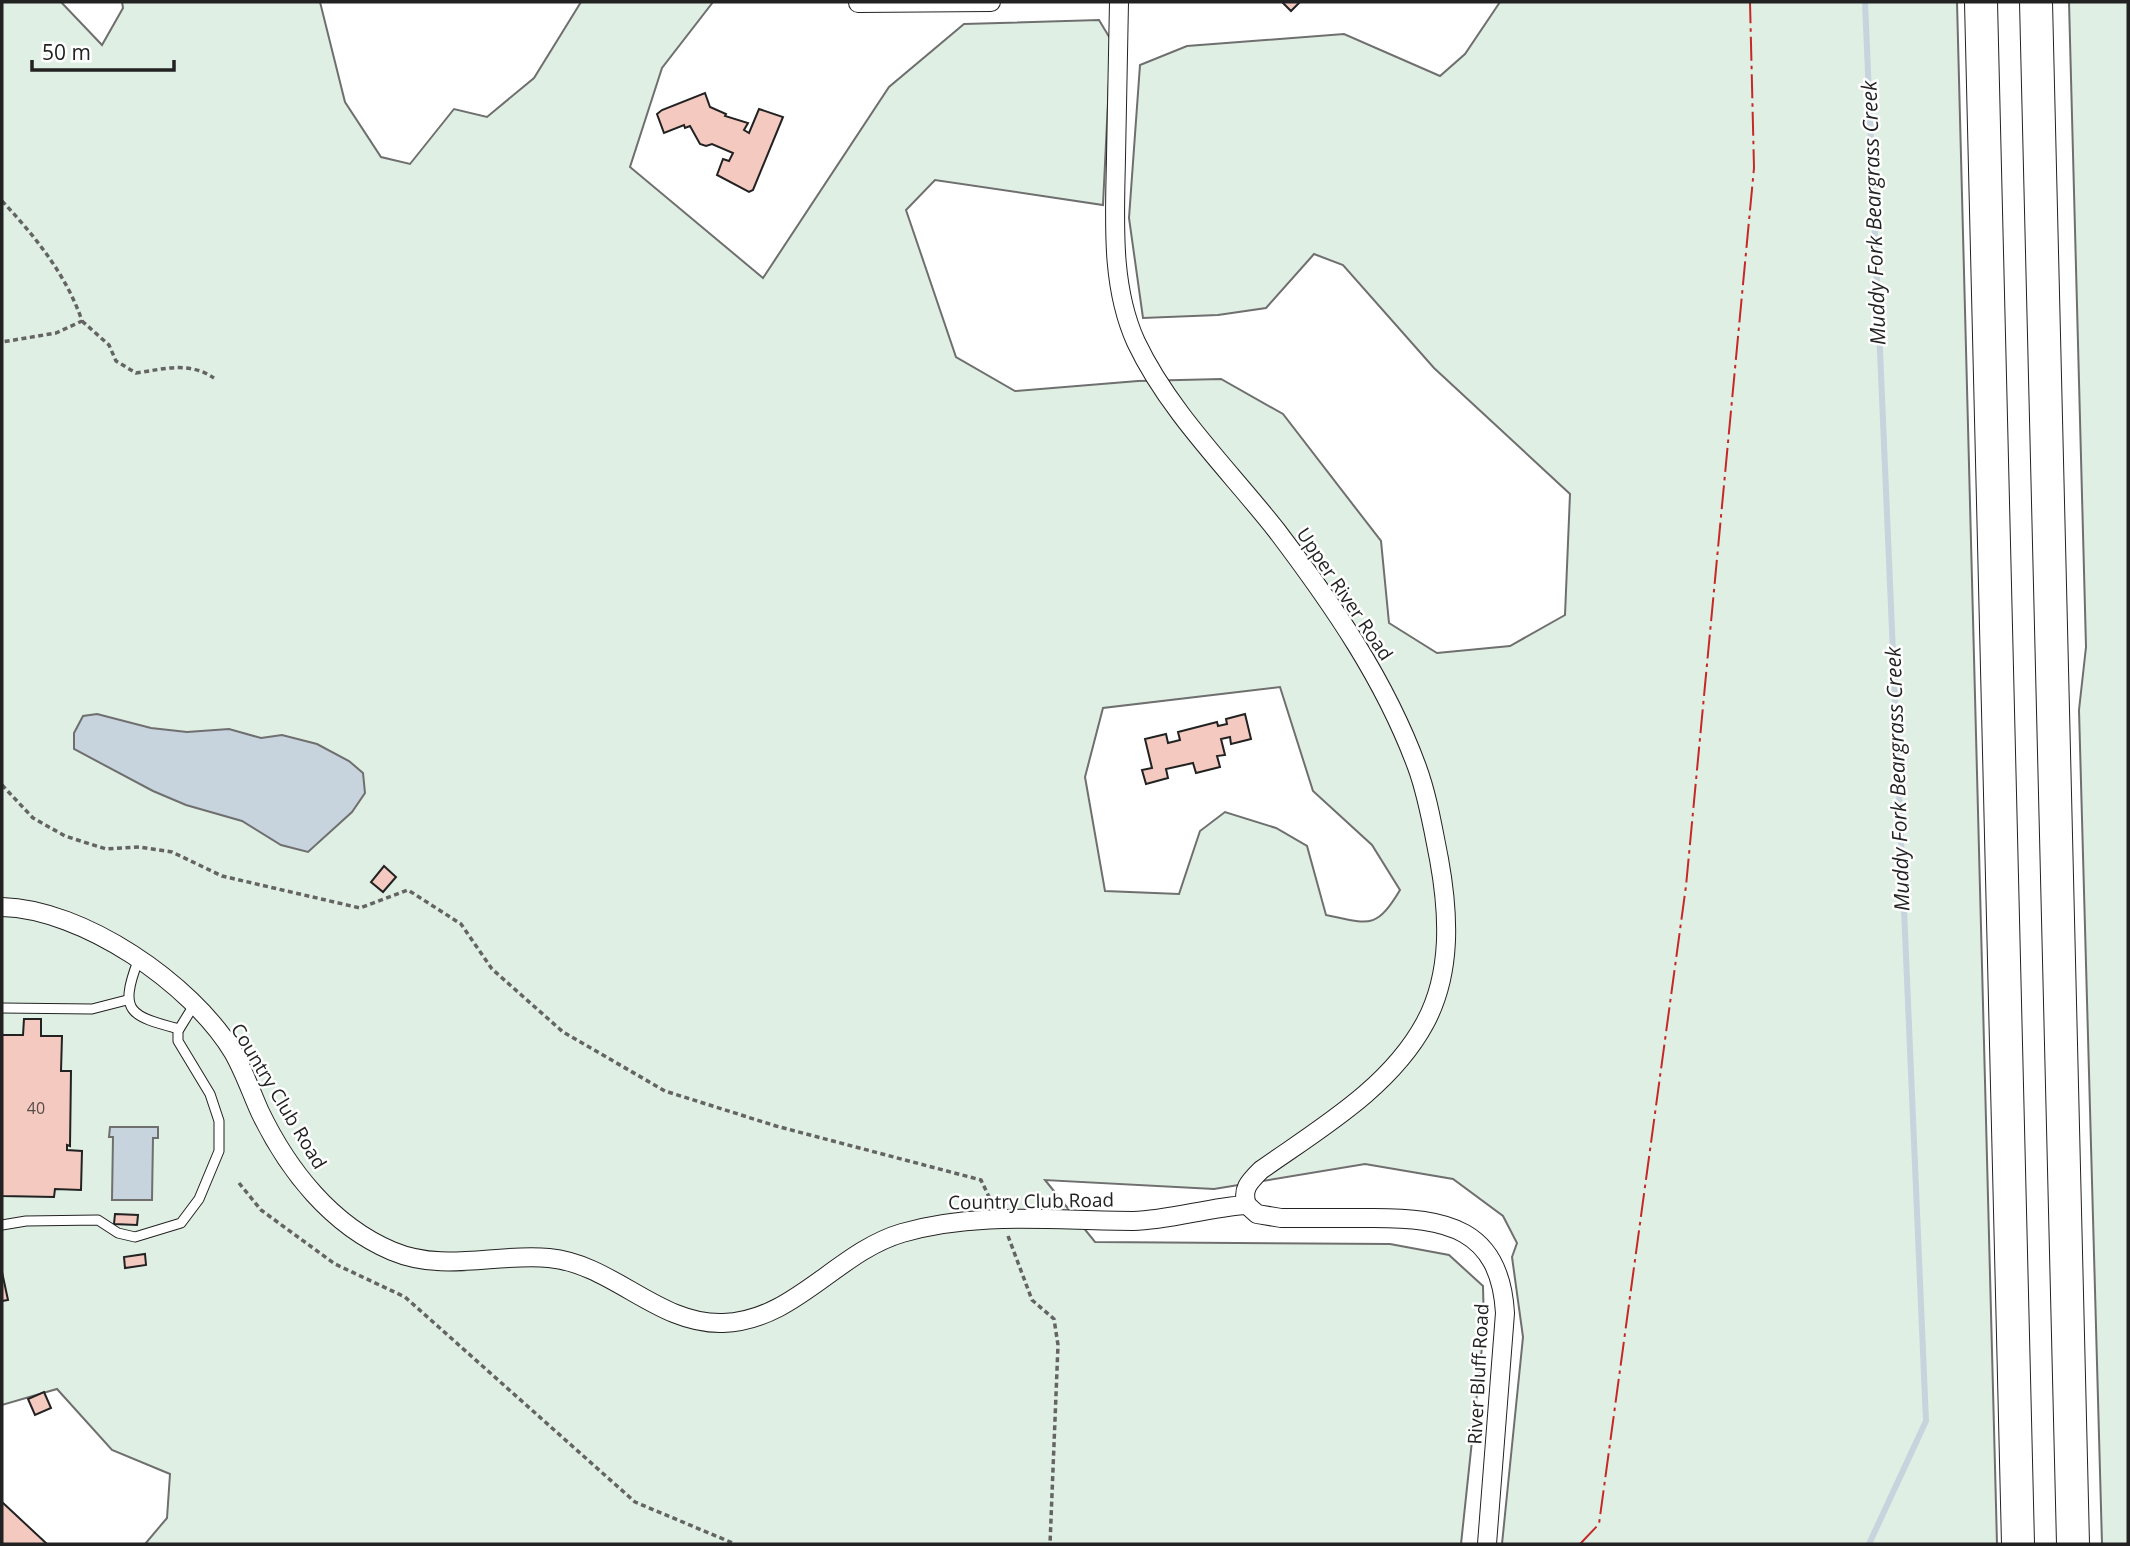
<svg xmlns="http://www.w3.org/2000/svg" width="2130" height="1546" viewBox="0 0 2130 1546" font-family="'Open Sans',sans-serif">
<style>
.green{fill:#e0efe3;stroke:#6f6f6f;stroke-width:2;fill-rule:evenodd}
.water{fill:#c7d3dd;stroke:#6f6f6f;stroke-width:2}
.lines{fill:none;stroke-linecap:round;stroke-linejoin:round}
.stream{stroke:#c7d3dd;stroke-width:6}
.building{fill:#f3c9c0;stroke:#222;stroke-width:2}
.lane-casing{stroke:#222;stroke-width:11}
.street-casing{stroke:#222;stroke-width:20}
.highway-casing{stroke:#222;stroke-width:34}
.path{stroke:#646464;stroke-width:3.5;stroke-dasharray:5 3.5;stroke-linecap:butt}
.lane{stroke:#fff;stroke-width:9}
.street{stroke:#fff;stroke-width:18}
.highway{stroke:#fff;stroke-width:32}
.power{stroke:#c62828;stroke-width:2;stroke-dasharray:24 5 3.5 5;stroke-linecap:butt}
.labels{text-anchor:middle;stroke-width:5;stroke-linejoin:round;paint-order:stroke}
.number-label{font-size:16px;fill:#564c4a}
.street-label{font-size:19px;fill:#222;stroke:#fff}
.water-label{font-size:21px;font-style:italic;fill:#222;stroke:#fff}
</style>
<rect width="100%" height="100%" fill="#fff"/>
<g class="green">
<path d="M2 2H61L102 45 123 8 122 2H320L345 102 381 157 410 164 454 109 487 117 534 78 581 2H713L662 68 630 167 763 278 889 87 964 24 1099 20 1111 40 1103 205 935 180 906 210 956 357 1015 391 1138 381 1221 379 1283 414 1381 541 1389 623 1437 653 1510 646 1565 615 1570 494 1434 368 1343 265 1314 254 1266 308 1218 315 1143 318 1129 218 1140 65 1187 46 1344 34 1440 76 1465 54 1500 2H1957L1997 1544H1502L1523 1337 1512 1257 1517 1243 1503 1216 1453 1179 1365 1164 1214 1189 1045 1180 1095 1242 1390 1244 1449 1255 1483 1286 1484 1328 1461 1544H145L167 1518 170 1474 112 1450 57 1389 2 1405ZM1280 687 1313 791 1372 845 1400 890C1376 930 1369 924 1326 915L1307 846 1276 828 1225 812 1200 831 1179 894 1105 891 1085 777 1103 708Z"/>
<path d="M2069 2H2128V1544H2102L2079 710 2086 647Z"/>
</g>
<g class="water">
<path d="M97 714 151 728 187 732 229 729 261 738 282 735 317 744 349 761 363 773 365 793 352 812 308 852 281 845 242 821 186 805 153 791 74 749V733L83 716Z"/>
<path d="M110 1127H158V1138H153L152 1200H112L113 1137H109Z"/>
</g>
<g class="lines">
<path class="stream" d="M1865 2 1926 1421 1869 1544"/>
</g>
<g class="building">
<path d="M1282 2H1300L1291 11Z"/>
<path d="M705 93 710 107 726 114 725 116 748 123 744 130 749 133 759 109 783 117 753 190 749 192 717 175 723 159 729 161 733 153 712 144 706 146 700 144 690 126 685 128 684 125 664 133 657 114 662 110Z"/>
<path d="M1245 714 1251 739 1231 744 1230 737 1221 739 1225 755 1217 756 1220 767 1196 773 1193 763 1166 769 1168 778 1146 784 1142 770 1152 768 1145 739 1166 734 1168 743 1180 740 1178 732 1217 722 1218 726 1227 724 1226 719Z"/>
<path d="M384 866 396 877 383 892 371 882Z"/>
<path d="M24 1019H41V1036H62L61 1071H71L70 1146 67 1145V1150L82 1151 81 1190 55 1189 54 1197 2 1196V1035H23Z"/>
<path d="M115 1214 138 1215 137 1225 114 1224Z"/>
<path d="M145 1254 146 1265 125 1268 124 1257Z"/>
<path d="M2 1272 8 1300 2 1301Z"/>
<path d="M44 1392 51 1408 35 1415 28 1399Z"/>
<path d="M2 1502 47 1544H2Z"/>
</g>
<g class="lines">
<g class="lane-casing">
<g id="lane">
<path d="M138 961C118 1013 131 1016 179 1029"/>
<path d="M2 1008 92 1009 127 1000"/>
<path d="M2 1225 26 1221 98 1220 118 1233 135 1237 181 1223 199 1199 219 1151V1121L210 1094 178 1041V1031L194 1005"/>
</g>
</g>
<g class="street-casing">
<g id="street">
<path d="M1119 2C1118 53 1117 105 1116 157 1115 218 1110 285 1136 342 1169 412 1230 471 1277 531 1333 605 1385 680 1417 767 1428 797 1433 829 1439 859 1449 914 1452 973 1425 1023 1390 1088 1319 1129 1261 1170 1250 1181 1241 1189 1247 1205"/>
<path d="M858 3 991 2"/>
<path d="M2 907C83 909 191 983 233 1052 244 1071 251 1092 260 1112 288 1170 331 1225 392 1251 444 1273 495 1253 549 1258 613 1264 658 1325 723 1323 794 1321 837 1252 902 1233 977 1211 1056 1221 1133 1221 1171 1220 1209 1207 1247 1205"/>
<path d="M1247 1205 1257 1214 1281 1218C1312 1218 1342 1218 1373 1218 1446 1218 1500 1228 1505 1313L1487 1544"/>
</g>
</g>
<g class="highway-casing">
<g id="highway">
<path d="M1981 2 2018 1544"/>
<path d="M2036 2 2073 1544"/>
</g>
</g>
<g class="path">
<path d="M2 201C35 236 67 276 82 321L56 333 2 342"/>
<path d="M82 321 109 345 116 361 136 373C165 369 188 361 214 378"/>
<path d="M2 785 33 818 65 836 106 849 139 847 172 852 222 876 360 908 408 890 461 924 492 969 563 1032 665 1091 776 1126 981 1180 991 1201"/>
<path d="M239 1183 261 1210 335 1264 405 1297 635 1502 735 1544"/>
<path d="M1008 1236 1032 1300 1054 1319 1058 1345 1050 1544"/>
</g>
<use href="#lane" class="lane"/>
<use href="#street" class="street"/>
<use href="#highway" class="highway"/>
<path class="power" d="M1580 1544 1599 1524 1686 886 1754 168 1750 2"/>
</g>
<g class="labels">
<g class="number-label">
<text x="36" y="1114">40</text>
</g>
<g class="street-label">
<text transform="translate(1345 594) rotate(56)" y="7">Upper River Road</text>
<text transform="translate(279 1096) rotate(59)" y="7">Country Club Road</text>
<text transform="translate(1031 1201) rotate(-1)" y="7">Country Club Road</text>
<text transform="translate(1478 1374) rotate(-87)" y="7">River Bluff Road</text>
</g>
<g class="water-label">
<text transform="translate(1874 213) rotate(-92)" y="7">Muddy Fork Beargrass Creek</text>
<text transform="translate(1898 779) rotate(-92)" y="7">Muddy Fork Beargrass Creek</text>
</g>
</g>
<rect width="2130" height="1546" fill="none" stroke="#222222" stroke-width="7"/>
<path d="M32 60v10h142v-10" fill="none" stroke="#222222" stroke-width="3.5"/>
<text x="42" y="60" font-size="21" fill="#222222" stroke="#ffffff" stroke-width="5" paint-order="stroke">50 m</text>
</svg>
